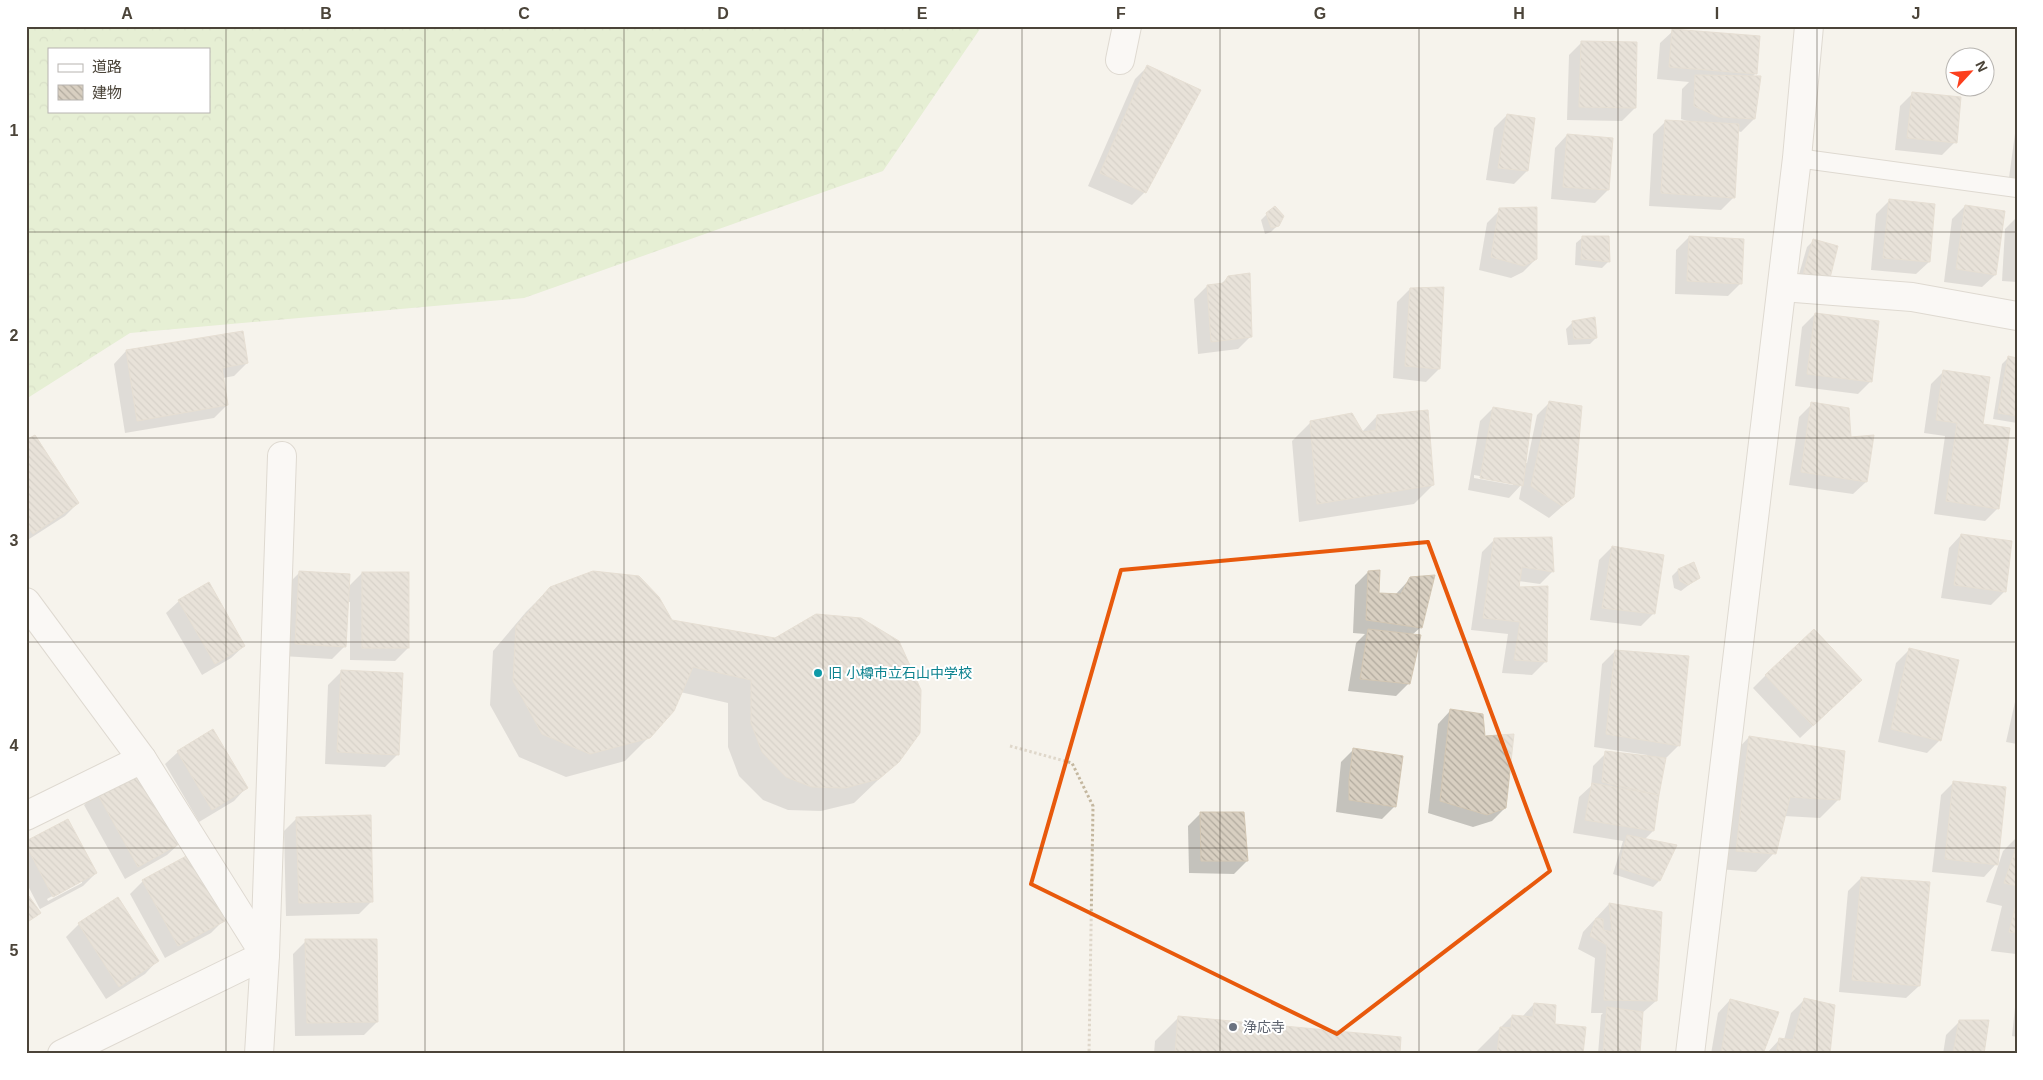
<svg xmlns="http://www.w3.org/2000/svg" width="2043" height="1080" viewBox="0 0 2043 1080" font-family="Arial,'Noto Sans JP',sans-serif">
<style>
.forest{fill:url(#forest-crowns);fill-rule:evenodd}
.shadow{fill:#0003;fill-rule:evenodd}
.building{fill:url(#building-back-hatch);stroke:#d3c7b4}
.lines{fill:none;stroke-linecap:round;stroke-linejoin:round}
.lane-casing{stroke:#c2bbae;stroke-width:20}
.street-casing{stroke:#c2bbae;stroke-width:30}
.path{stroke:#c4b79f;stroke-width:3;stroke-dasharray:2.5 2.5;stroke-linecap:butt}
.lane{stroke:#fff;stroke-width:18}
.street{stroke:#fff;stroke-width:28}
.marked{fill:none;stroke:#e8590c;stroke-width:4;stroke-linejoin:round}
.grid{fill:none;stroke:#4b4439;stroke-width:1;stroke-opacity:0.55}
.culture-dot{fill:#0f9aa8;stroke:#fff;stroke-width:2}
.worship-dot{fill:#6b7280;stroke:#fff;stroke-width:2}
.labels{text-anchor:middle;stroke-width:4;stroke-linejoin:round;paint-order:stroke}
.culture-label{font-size:14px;fill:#0d838f;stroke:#fff;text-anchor:start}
.worship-label{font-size:14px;fill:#5b616d;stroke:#fff;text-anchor:start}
.neatline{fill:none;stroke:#4b4439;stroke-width:2}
.grid-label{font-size:16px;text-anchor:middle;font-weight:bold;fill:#4b4439}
</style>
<defs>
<pattern id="forest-crowns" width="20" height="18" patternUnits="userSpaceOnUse" patternTransform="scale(1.25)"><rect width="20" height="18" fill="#d2eab5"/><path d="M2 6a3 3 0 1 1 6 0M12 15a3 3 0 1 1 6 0" fill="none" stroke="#b6ca9c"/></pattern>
<pattern id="building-back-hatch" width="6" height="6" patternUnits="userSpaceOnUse" patternTransform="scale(1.25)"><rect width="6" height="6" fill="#d8cfc1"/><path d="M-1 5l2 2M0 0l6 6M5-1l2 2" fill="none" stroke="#b1aa9e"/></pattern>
</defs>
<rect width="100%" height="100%" fill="#f6f3ec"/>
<path class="forest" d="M26 26H982L883 171 524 298 130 333 26 399ZM49 49H209V111H49Z"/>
<g class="shadow">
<path d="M1673 31 1756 73 1752 77 1754 119 1741 132 1738 131 1734 197 1721 210 1649 206 1653 134 1666 121 1690 122 1681 119 1682 89 1689 82 1657 79 1660 43Z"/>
<path d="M1582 42 1635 108 1622 121 1567 120 1569 55Z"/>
<path d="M1148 66 1145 192 1132 205 1088 186 1135 79Z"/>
<path d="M1912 94 1955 142 1942 155 1895 150 1900 106Z"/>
<path d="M1507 115 1527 171 1514 184 1486 180 1494 128Z"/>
<path d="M2017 119V187L2008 185Z"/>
<path d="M1567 135 1608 190 1595 203 1551 199 1555 148Z"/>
<path d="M1889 201 1929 262 1916 274 1871 270 1876 214Z"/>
<path d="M1965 206 1995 275 1982 287 1944 282 1952 219Z"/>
<path d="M1500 210 1536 259 1523 272 1511 278 1479 270 1487 223Z"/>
<path d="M1267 214 1278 225 1271 232 1265 234 1261 220Z"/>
<path d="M2017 217V282L2002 281 2005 229Z"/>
<path d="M1583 237 1608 262 1602 268 1575 265 1576 243Z"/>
<path d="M1689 237 1741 283 1728 296 1675 294 1676 250Z"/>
<path d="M1813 241 1837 247 1797 281 1807 247Z"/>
<path d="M1228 277 1251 336 1238 349 1198 354 1194 299 1207 286 1221 284Z"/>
<path d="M1410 289 1439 369 1426 382 1393 378 1397 302Z"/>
<path d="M1815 314 1871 381 1858 394 1795 386 1802 327Z"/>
<path d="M1573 322 1596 338 1590 344 1568 345 1566 329Z"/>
<path d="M126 351 247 363 234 376 223 378 227 405 214 418 125 433 114 364Z"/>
<path d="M2008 358 2017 359V423L1993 419 2002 364Z"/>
<path d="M1944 371 1998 508 1985 521 1934 514 1945 436 1924 433 1931 384Z"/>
<path d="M1550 402 1573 497 1549 518 1519 499 1522 484 1509 498 1468 490 1480 421 1493 408 1525 463H1527L1537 415ZM1474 475 1513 482V485L1474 478Z"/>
<path d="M1812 404 1850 438 1866 482 1853 494 1789 485 1799 417Z"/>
<path d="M1377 416 1433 485 1414 504 1299 522 1292 441 1311 422 1362 432Z"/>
<path d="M26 442 78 503 65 516 26 541Z"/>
<path d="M1961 535 2004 592 1991 605 1941 598 1949 548Z"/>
<path d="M1495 539 1553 571 1540 584 1518 581 1517 589 1545 662 1532 675 1502 673 1508 634 1471 630 1482 552Z"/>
<path d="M1612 547 1654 613 1641 626 1590 620 1599 560Z"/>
<path d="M1678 570 1698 578 1681 591 1674 588 1672 576Z"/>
<path d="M1368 572 1377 594 1395 595 1410 579 1421 627 1412 635 1409 683 1396 696 1348 691 1356 643 1365 634 1353 633 1355 585Z"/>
<path d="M299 573 348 587 362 573 408 648 395 661 350 660V602H347L345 646 332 659 282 656 286 586Z"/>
<path d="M550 588 671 621 898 761 854 803 821 811 788 810 763 800 739 776 728 747V703L680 692 649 737 625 761 566 777 519 757 490 705 493 651 526 612Z"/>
<path d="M179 601 244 646 231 658 202 675 166 613Z"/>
<path d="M1909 650 1940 740 1927 753 1878 742 1896 663Z"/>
<path d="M1615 651 1679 745 1666 758H1664L1653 831 1644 840 1659 881 1653 887 1613 874 1623 841 1573 833 1579 797 1591 786 1593 766 1606 753 1647 757V755L1594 747 1602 664Z"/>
<path d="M341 672 398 754 385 767 325 764 328 685Z"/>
<path d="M1766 675 1848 693 1800 738 1753 688Z"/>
<path d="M2017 693V744L2006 742Z"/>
<path d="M1450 711 1484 737 1505 808 1492 821 1473 827 1428 813 1438 724Z"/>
<path d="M1749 737 1839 799 1820 818 1784 816 1774 853 1756 872 1718 869 1731 756Z"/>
<path d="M1354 749 1395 806 1382 819 1336 812 1341 762Z"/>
<path d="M178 752 246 788 234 801 199 822 165 764Z"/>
<path d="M1954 782 1996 864 1984 877 1932 872 1941 795Z"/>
<path d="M97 792 180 843 167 855 125 879 84 805Z"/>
<path d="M1201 813 1247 861 1234 874 1189 873 1188 826Z"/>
<path d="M296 819 372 901 359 914 286 916 284 831Z"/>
<path d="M2017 837V953L2016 954 1991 951 2002 906 1986 902 2003 851Z"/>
<path d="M26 843 96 873 83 886 40 909 26 882ZM82 880V883L48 901 47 899Z"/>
<path d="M1861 878 1919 986 1906 998 1839 992 1848 891Z"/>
<path d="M143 881 224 920 211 933 165 958 130 894Z"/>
<path d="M117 899 157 961 145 974 106 999 66 937 79 924Z"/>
<path d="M1609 904 1661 913 1656 1001 1641 1014 1638 1054H1598L1601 1015 1603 1013H1591L1595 958 1578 949 1583 932Z"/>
<path d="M306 941 377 1022 364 1035 295 1036 293 954Z"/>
<path d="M2016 998H2017V1037L2012 1036Z"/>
<path d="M1730 1000 1762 1054H1711L1718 1013Z"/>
<path d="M1804 1000 1828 1054H1766L1780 1039 1784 1040 1791 1013Z"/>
<path d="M1534 1004 1582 1054H1477V1051L1512 1016 1522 1017Z"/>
<path d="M1179 1017 1399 1054H1154L1155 1041Z"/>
<path d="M1959 1022 1982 1054H1943L1946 1035Z"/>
</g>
<g class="building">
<path d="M1672 29 1760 36 1757 74 1669 67Z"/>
<path d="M1581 41 1637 42 1636 108 1579 107Z"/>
<path d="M1147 65 1201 90 1146 193 1100 173Z"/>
<path d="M1695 75 1761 76 1755 119 1719 117 1694 106Z"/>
<path d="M1912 92 1961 97 1957 143 1907 138Z"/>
<path d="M1507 114 1535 118 1528 171 1498 168Z"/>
<path d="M1665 120 1739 124 1735 198 1661 193Z"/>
<path d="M1567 134 1613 138 1609 190 1563 187Z"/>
<path d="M1889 199 1935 204 1930 262 1883 258Z"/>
<path d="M1965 205 2005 211 1996 275 1956 269Z"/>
<path d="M1275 206 1284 216 1279 226 1271 228 1266 213Z"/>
<path d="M1537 207V259L1524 266 1491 257 1499 208Z"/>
<path d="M1582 236H1609L1610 262 1581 259Z"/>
<path d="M1689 236 1744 239 1742 284 1687 281Z"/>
<path d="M1813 239 1838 246 1829 282 1803 275Z"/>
<path d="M1250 273 1252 337 1211 342 1207 285 1224 283 1228 276Z"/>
<path d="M1444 287 1440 369 1405 366 1410 288Z"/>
<path d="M1815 313 1879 321 1872 382 1807 374Z"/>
<path d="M1595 317 1597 338 1574 339 1572 321Z"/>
<path d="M243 331 248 363 222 368 228 405 137 421 126 350Z"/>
<path d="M2008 356 2017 358V416L1998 413Z"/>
<path d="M1943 370 1990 377 1983 424 2010 428 1999 509 1946 501 1957 423 1936 420Z"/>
<path d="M1549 401 1582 406 1574 497 1562 506 1531 486Z"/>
<path d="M1811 402 1849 408 1851 437 1874 435 1867 482 1801 472Z"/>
<path d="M1493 407 1532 414 1523 486 1480 478Z"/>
<path d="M1428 410 1434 485 1317 504 1310 421 1352 413 1363 432 1376 430 1377 415Z"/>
<path d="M35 435 79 503 33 534 26 524V440Z"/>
<path d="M1961 534 2012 541 2006 592 1954 585Z"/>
<path d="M1552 537 1554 572 1522 567 1519 587 1548 586 1547 662 1514 660 1520 622 1483 618 1494 538Z"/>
<path d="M1612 546 1664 555 1655 614 1602 608Z"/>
<path d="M1694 562 1700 578 1688 585 1680 581 1678 569Z"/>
<path d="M1380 570 1379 593 1401 594 1410 577 1435 575 1422 628 1366 620 1368 571Z"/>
<path d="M299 571 350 574 346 647 295 644Z"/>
<path d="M593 571 639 576 659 597 672 620 775 638 816 614 861 618 899 641 921 690 920 733 899 762 879 779 845 788 812 787 786 777 762 752 751 723V680L693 667 674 711 650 738 590 754 542 734 513 681 516 626 550 587Z"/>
<rect x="362" y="572" width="47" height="76"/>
<path d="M209 582 245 646 215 664 178 600Z"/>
<path d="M1368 629 1421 635 1410 684 1360 679Z"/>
<path d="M1814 629 1862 680 1813 726 1765 675Z"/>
<path d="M1909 648 1959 660 1941 741 1891 729Z"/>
<path d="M1615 650 1689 656 1680 746 1606 734Z"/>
<path d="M341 670 403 673 399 755 337 752Z"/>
<path d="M1450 709 1483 714 1485 736 1514 734 1506 808 1487 815 1440 801Z"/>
<path d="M213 729 248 788 212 810 177 751Z"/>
<path d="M1749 736 1845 751 1840 800 1790 797 1776 854 1736 851Z"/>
<path d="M1353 748 1403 756 1396 807 1349 800V780Z"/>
<path d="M1605 751 1666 758 1659 795 1602 782Z"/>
<path d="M139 767 181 843 138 867 96 791Z"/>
<path d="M1953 781 2006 787 1998 865 1945 859Z"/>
<path d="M1592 783 1659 795 1654 831 1585 820Z"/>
<path d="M1200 812H1244L1248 861H1201Z"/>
<path d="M371 815 373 902 299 903 296 817Z"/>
<path d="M68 819 97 873 53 897 26 845V841Z"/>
<path d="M1627 835 1677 845 1660 881 1619 868Z"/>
<path d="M2017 844V886L2004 883Z"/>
<path d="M190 854 225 921 178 946 142 880Z"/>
<path d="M1861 877 1930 882 1920 986 1852 980Z"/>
<path d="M26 892 41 913 26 923Z"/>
<path d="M118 897 159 961 119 987 78 923Z"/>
<path d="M2017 900V933L2009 932Z"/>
<path d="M1609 903 1662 912 1657 1001 1604 1000 1607 945 1590 936 1596 918 1603 919V930L1612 932Z"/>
<path d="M305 939H377L378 1022 307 1023Z"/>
<path d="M1804 998 1835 1005 1830 1054H1776L1779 1038 1793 1040Z"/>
<path d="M1730 999 1779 1012 1763 1054H1721Z"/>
<path d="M1534 1003 1556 1005 1555 1024 1586 1027 1583 1054H1497L1500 1027 1511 1028 1512 1015 1533 1017Z"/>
<path d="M1607 1007 1643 1012 1640 1054H1603Z"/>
<path d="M1178 1016 1401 1037 1400 1054H1175Z"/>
<path d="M1959 1020H1989L1984 1054H1953Z"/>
</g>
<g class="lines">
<g class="lane-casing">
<path id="lane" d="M1797 158 2017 188"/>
</g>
<g class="street-casing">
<g id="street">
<path d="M1120 60 1127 26"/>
<path d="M1782 287 1912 297 2017 316"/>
<path d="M26 602 142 759"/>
<path d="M26 816 142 759 265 955 62 1054"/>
<path d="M259 1054 265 955 282 456"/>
<path d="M1690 1054 1797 158 1809 26"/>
</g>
</g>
<path class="path" d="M1010 746 1072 763 1093 806 1089 1054"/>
<use href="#lane" class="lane"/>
<use href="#street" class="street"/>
</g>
<path d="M0 0H2043V1080H0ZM1428 542 1550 871 1337 1034 1031 884 1121 570Z" fill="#f6f3ec" fill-opacity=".55" fill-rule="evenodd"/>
<path class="marked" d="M1428 542 1550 871 1337 1034 1031 884 1121 570Z"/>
<path class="grid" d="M226 26V1054M425 26V1054M624 26V1054M823 26V1054M1022 26V1054M1220 26V1054M1419 26V1054M1618 26V1054M1817 26V1054M26 232H2017M26 438H2017M26 642H2017M26 848H2017"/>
<circle class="culture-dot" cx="818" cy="673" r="5"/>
<circle class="worship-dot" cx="1233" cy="1027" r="5"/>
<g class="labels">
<g class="culture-label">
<text x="828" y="678">旧 小樽市立石山中学校</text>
</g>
<g class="worship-label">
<text x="1243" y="1032">浄応寺</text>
</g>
</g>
<rect width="2043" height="1080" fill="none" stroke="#ffffff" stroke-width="55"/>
<rect x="48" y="48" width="162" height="65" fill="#ffffff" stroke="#b7b4b0"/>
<rect x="58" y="64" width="25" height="8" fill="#ffffff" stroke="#b7b4b0"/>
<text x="92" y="72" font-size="15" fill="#4b4439">道路</text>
<rect x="58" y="85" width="25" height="15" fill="url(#building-back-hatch)" stroke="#b7b4b0"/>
<text x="92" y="98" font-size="15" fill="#4b4439">建物</text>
<g transform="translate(1970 72) rotate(64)"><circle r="24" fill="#ffffff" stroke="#b7b4b0"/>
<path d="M0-4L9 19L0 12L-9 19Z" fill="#fc3f1d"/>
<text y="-8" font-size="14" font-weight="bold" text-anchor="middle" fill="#4b4439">N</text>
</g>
<rect x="28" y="28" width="1988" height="1024" class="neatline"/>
<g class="grid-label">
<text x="127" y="19">A</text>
<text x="326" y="19">B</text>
<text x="524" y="19">C</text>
<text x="723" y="19">D</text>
<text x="922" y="19">E</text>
<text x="1121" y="19">F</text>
<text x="1320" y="19">G</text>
<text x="1519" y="19">H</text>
<text x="1717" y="19">I</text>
<text x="1916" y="19">J</text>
<text x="14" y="136">1</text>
<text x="14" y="341">2</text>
<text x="14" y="546">3</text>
<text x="14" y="751">4</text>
<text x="14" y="956">5</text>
</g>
</svg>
